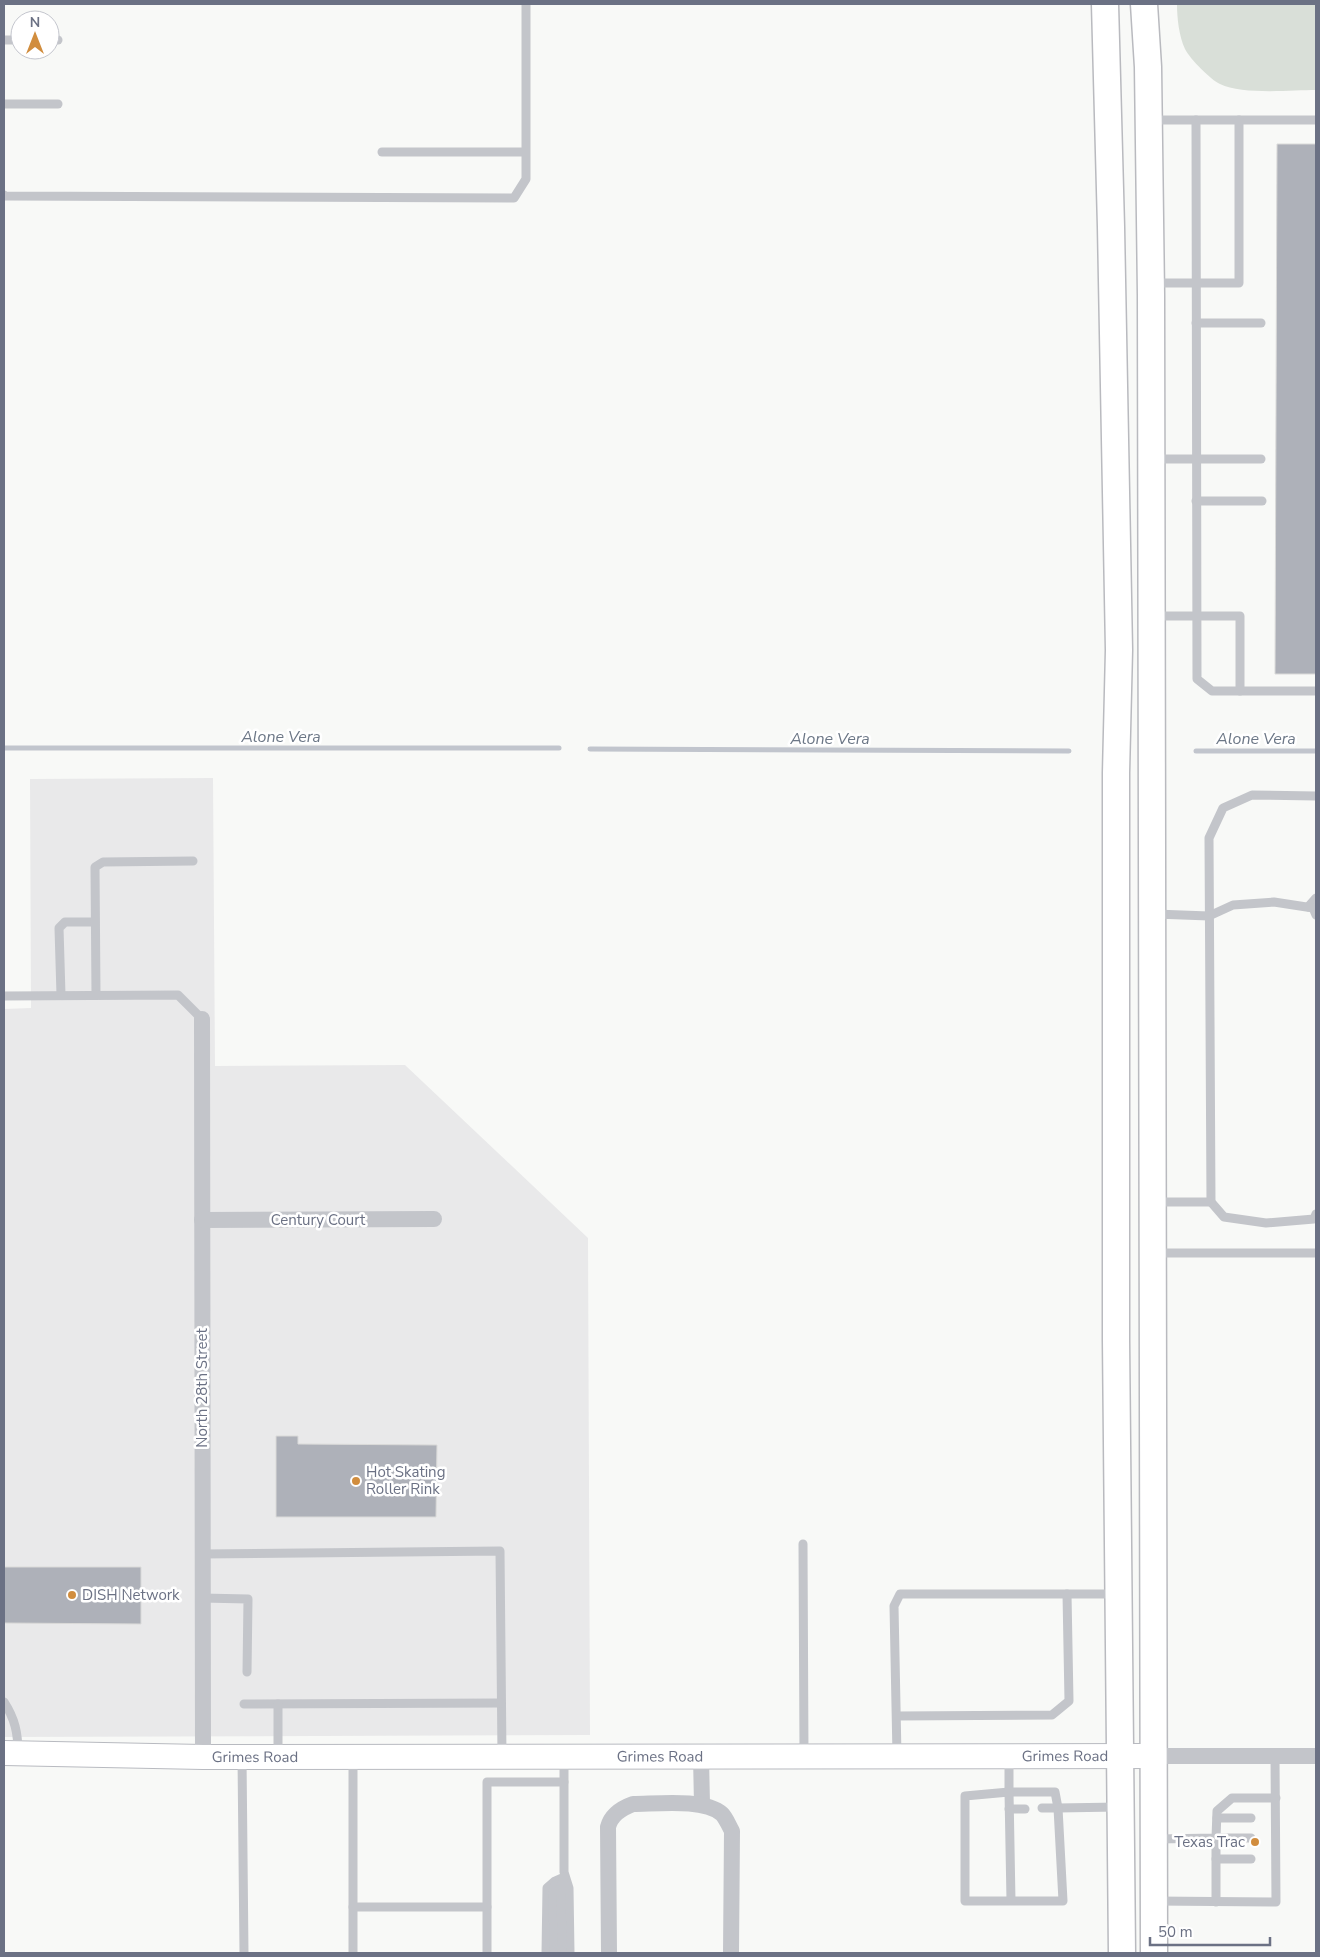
<svg xmlns="http://www.w3.org/2000/svg" width="1320" height="1957" viewBox="0 0 1320 1957" font-family="'Nunito Sans',sans-serif">
<style>
.built{fill:#e9e9ea}
.green{fill:#d9dfd8}
.lines{fill:none;stroke-linecap:round;stroke-linejoin:round}
.stream{stroke:#c1c5cd;stroke-width:5}
.building{fill:#aeb1b9;stroke:#dadad9}
.secondary-casing{stroke:#b8bac0;stroke-width:26}
.primary-casing{stroke:#b9babf;stroke-width:29}
.lane{stroke:#c3c5ca;stroke-width:9}
.street{stroke:#c3c5ca;stroke-width:16}
.secondary{stroke:#fff;stroke-width:24}
.primary{stroke:#fff;stroke-width:26}
.poi-dot{fill:#d18d3e;stroke:#fff;stroke-width:2}
.labels{text-anchor:middle;stroke-width:5;stroke-linejoin:round;paint-order:stroke}
.street-label{font-size:15px;fill:#6b7184;stroke:#fff}
.poi-label{font-size:15px;fill:#6b7184;stroke:#fff;text-anchor:start}
.water-label{font-size:16px;font-style:italic;fill:#6c7786;stroke:#fff}
</style>
<rect width="100%" height="100%" fill="#f8f9f7"/>
<path class="built" d="M213 778 215 1066 405 1065 588 1238 590 1735 4 1737V1009L31 1008 30 779Z"/>
<path class="green" d="M1177 4H1316V90C1291 90 1242 95 1220 84 1211 80 1190 59 1185 49 1179 36 1177 18 1177 4Z"/>
<g class="lines">
<g class="stream">
<path d="M4 748H559"/>
<path d="M590 749 1069 751"/>
<path d="M1196 751H1316"/>
</g>
</g>
<g class="building">
<path d="M1277 144H1316V674H1275Z"/>
<path d="M276 1436H298V1444L437 1445 436 1517H276Z"/>
<path d="M4 1567H141V1624L4 1623Z"/>
</g>
<g class="lines">
<g class="secondary-casing">
<g id="secondary">
<path id="s1" d="M4 1753 203 1757 1154 1756"/>
</g>
</g>
<g class="primary-casing">
<g id="primary">
<path d="M1105 4 1111 227 1119 650 1116 773V1340L1122 1953"/>
<path d="M1144 4 1148 67 1151 295 1154 1953"/>
</g>
</g>
<g class="lane">
<path d="M4 40H20"/>
<path d="M50 40H58"/>
<path d="M4 104H58"/>
<path d="M1151 120H1316"/>
<path d="M1196 120 1197 679 1212 691H1316"/>
<path d="M382 152H525"/>
<path d="M4 195 5 196 514 198 526 179V4"/>
<path d="M1152 283H1239V120"/>
<path d="M1196 323H1261"/>
<path d="M1154 459H1261"/>
<path d="M1196 501H1262"/>
<path d="M1155 616H1240V691"/>
<path d="M1316 796 1252 795 1223 808 1209 838 1211 1202 1224 1217 1266 1223 1314 1219 1316 1214"/>
<path d="M1308 907 1316 898"/>
<path d="M1155 914 1209 916 1233 905 1274 902 1313 908 1316 915"/>
<path d="M61 995 59 928 65 922H95"/>
<path d="M96 995 95 867 103 862 193 861"/>
<path d="M4 996 178 995 202 1019"/>
<path d="M1156 1202H1211"/>
<path d="M1156 1253H1316"/>
<path d="M803 1544 804 1756"/>
<path d="M202 1554 500 1551 502 1756"/>
<path d="M202 1598 248 1599 247 1672"/>
<path d="M4 1702C15 1719 18 1733 18 1753"/>
<path d="M244 1704 501 1703"/>
<path d="M278 1704V1756"/>
<path d="M897 1716 1052 1715 1069 1701 1067 1594"/>
<path d="M897 1756 894 1606 900 1594H1117"/>
<path d="M242 1757 244 1953"/>
<path d="M564 1757V1872L569 1888 570 1953"/>
<path d="M1009 1757V1792H1055L1058 1808 1118 1807"/>
<path d="M1009 1809H1025"/>
<path d="M1217 1818H1251"/>
<path d="M1157 1839 1216 1838 1217 1811 1232 1798H1276"/>
<path d="M1216 1859H1251"/>
<path d="M1011 1901H965V1796L1009 1792 1011 1901H1063L1058 1808H1042"/>
<path d="M1155 1901 1276 1902 1275 1756"/>
<path d="M1216 1902V1838H1251"/>
<path d="M353 1907H487"/>
<path d="M353 1953V1757"/>
<path d="M487 1953V1782H564"/>
<path d="M546 1953 547 1888 555 1881 564 1877"/>
<path d="M554 1953 553 1892 555 1885 560 1881"/>
<path d="M562 1953 561 1887 564 1877"/>
</g>
<g class="street">
<path d="M202 1019 203 1757"/>
<path d="M202 1220 434 1219"/>
<path d="M1154 1756H1316"/>
<path d="M701 1757 702 1804"/>
<path d="M609 1953 608 1827C611 1815 622 1808 633 1804 656 1804 704 1798 722 1814 726 1818 729 1826 732 1831L731 1953"/>
</g>
<use href="#secondary" class="secondary"/>
<use href="#primary" class="primary"/>
</g>
<g class="poi-dot">
<circle cx="356" cy="1481" r="5"/>
<circle cx="72" cy="1595" r="5"/>
<circle cx="1255" cy="1842" r="5"/>
</g>
<g class="labels">
<g class="street-label">
<text x="318" y="1225">Century Court</text>
<text transform="translate(202 1388) rotate(-90)" y="5">North 28th Street</text>
<text dy="5" stroke="none"><textPath href="#s1" startOffset="1061">Grimes Road</textPath></text>
<text dy="5" stroke="none"><textPath href="#s1" startOffset="251">Grimes Road</textPath></text>
<text dy="5" stroke="none"><textPath href="#s1" startOffset="656">Grimes Road</textPath></text>
</g>
<g class="poi-label">
<text x="366" y="1477">Hot Skating<tspan x="366" dy="17">Roller Rink</tspan></text>
<text x="82" y="1600">DISH Network</text>
<text x="1245" y="1847" text-anchor="end">Texas Trac</text>
</g>
<g class="water-label">
<text x="281" y="742">Alone Vera</text>
<text x="830" y="744">Alone Vera</text>
<text x="1256" y="744">Alone Vera</text>
</g>
</g>
<rect width="1320" height="1957" fill="none" stroke="#6b7184" stroke-width="10"/>
<g transform="translate(35 35)"><circle r="24" fill="#ffffff" stroke="#c4c6ce"/>
<path d="M0-4L9 19L0 12L-9 19Z" fill="#d18d3e"/>
<text y="-8" font-size="14" font-weight="bold" text-anchor="middle" fill="#6b7184">N</text>
</g>
<path d="M1150 1937v8h120v-8" fill="none" stroke="#6b7184" stroke-width="2.5"/>
<text x="1158" y="1937" font-size="15" fill="#6b7184" stroke="#ffffff" stroke-width="4" paint-order="stroke">50 m</text>
</svg>
